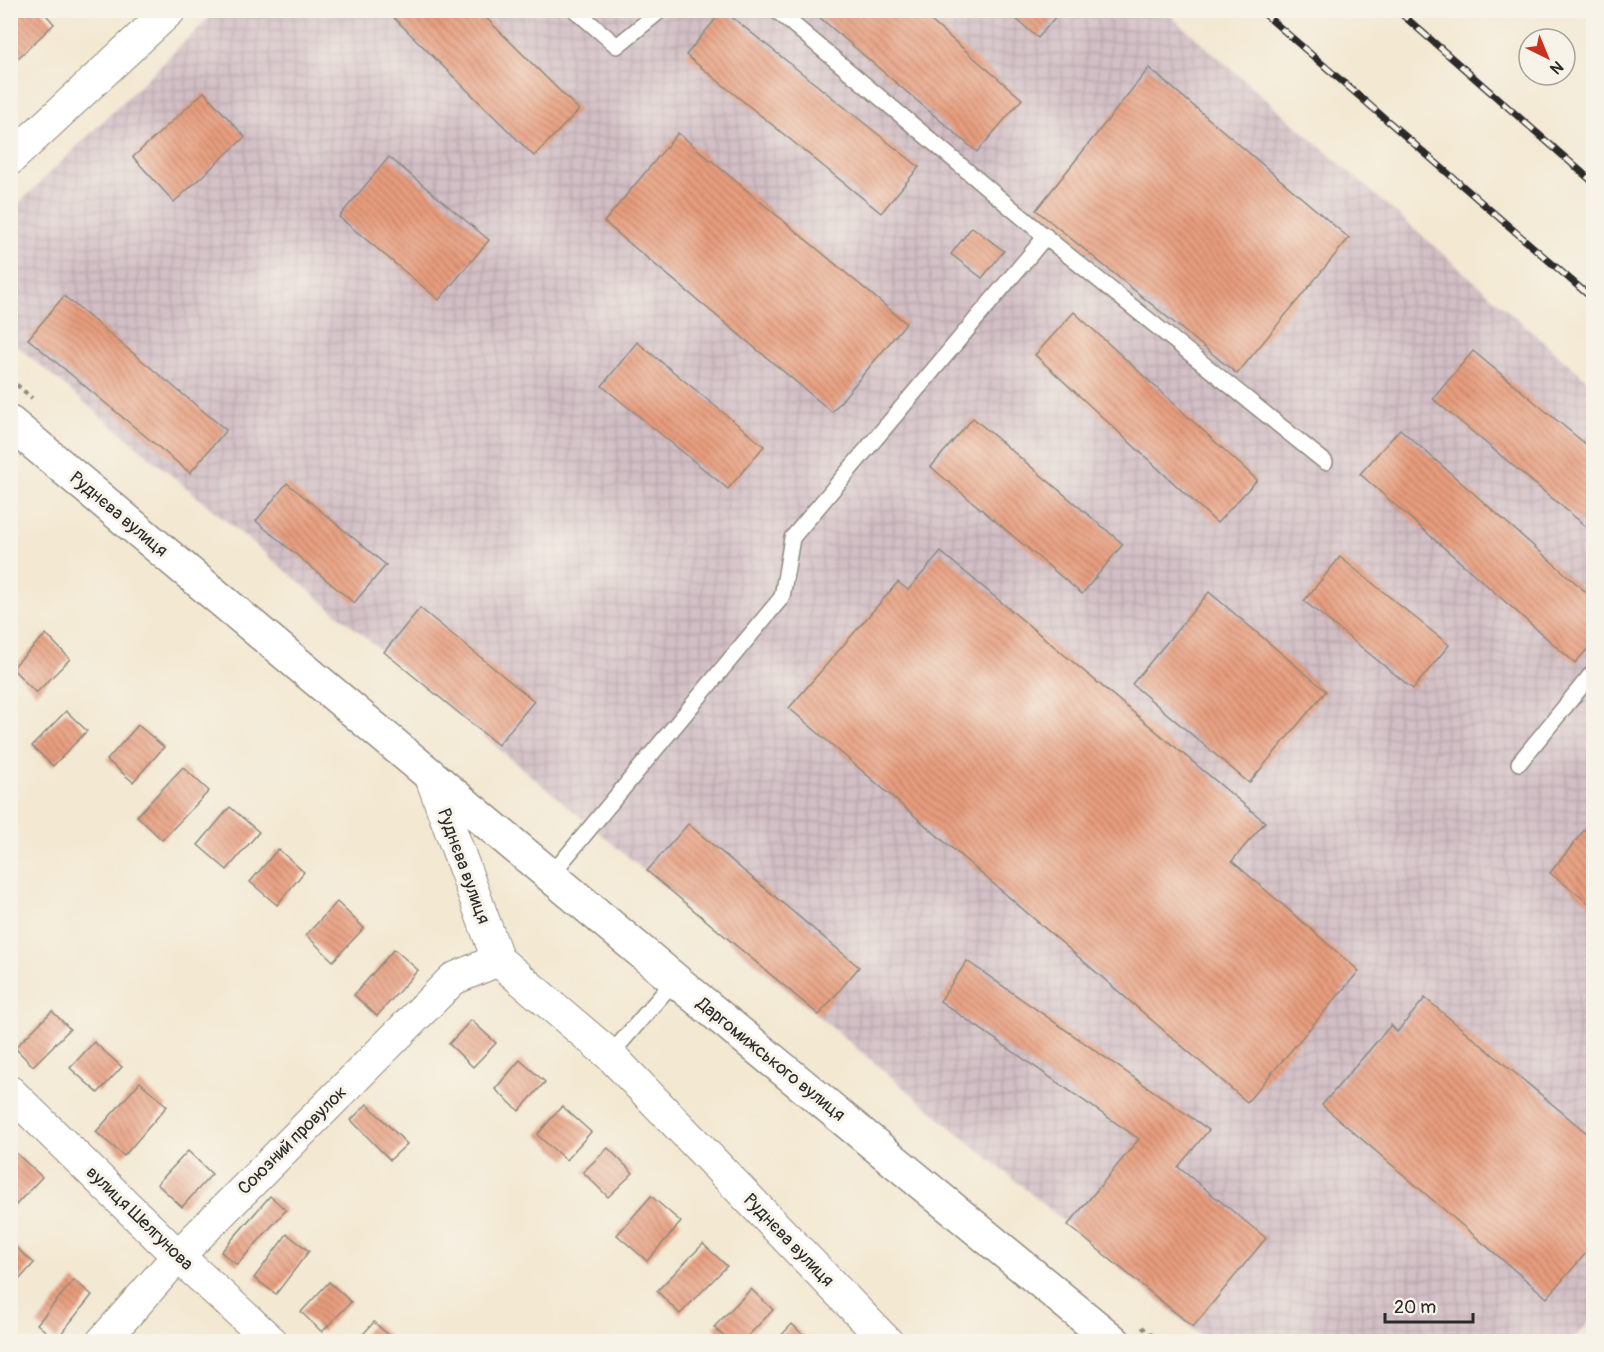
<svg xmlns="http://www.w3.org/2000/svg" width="1604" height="1352" viewBox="0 0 1604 1352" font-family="Pangolin,sans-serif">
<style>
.industrial{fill:url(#industrial-grid)}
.building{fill:url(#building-back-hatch)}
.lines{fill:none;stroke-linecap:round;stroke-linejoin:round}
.lane-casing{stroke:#8f8a7e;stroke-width:18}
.street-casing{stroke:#8f8a7e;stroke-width:34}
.secondary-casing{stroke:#8f8a7e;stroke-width:36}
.path{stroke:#8f8a7e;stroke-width:4;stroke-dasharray:4.5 4.5;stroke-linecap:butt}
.lane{stroke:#fff;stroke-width:15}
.street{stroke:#fff;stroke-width:32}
.secondary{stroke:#fff;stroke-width:33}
.rail-casing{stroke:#2b2b2b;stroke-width:7}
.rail{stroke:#f7f3e8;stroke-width:4.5;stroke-dasharray:14;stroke-linecap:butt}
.labels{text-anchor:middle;stroke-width:6;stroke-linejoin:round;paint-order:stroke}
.street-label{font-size:18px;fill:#2b2b2b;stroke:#f7f3e8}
</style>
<defs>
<pattern id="industrial-grid" width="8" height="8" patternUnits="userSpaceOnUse" patternTransform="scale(1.5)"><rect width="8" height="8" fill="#d2bec5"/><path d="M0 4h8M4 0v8" fill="none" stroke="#b4a3a9"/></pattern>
<pattern id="building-back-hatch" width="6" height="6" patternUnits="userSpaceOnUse" patternTransform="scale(1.5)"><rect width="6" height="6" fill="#e89d7e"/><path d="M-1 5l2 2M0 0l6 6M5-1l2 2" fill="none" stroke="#bc8067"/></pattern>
</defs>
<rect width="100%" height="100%" fill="#f7f3e8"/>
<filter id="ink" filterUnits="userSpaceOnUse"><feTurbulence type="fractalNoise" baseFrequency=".0167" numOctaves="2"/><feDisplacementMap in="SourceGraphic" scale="12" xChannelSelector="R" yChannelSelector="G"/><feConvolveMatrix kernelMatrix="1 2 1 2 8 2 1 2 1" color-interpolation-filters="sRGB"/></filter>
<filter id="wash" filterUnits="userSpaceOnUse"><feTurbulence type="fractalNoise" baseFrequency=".008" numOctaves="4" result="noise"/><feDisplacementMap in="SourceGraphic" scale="24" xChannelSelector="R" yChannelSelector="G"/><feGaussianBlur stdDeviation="1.35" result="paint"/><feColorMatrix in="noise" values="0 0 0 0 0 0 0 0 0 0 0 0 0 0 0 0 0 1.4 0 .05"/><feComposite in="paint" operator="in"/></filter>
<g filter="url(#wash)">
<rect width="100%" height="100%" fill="#f3e8d2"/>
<path class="industrial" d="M216 11H1165L1593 385V1319L1571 1341H1207L11 341V211Z"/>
<g id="blocks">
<g class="building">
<path d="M10 10H42L54 24 17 59 10 52Z"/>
<path d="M386 10H478L579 110 534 156Z"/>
<path d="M723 10 919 167 881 213 686 55Z"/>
<path d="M811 10H918L1022 99 977 152Z"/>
<path d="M1006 10H1061L1038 38Z"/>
<path d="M1149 68 1349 238 1237 374 1036 210Z"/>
<path d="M204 92 245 137 174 202 133 157Z"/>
<path d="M678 133 906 323 832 412 604 222Z"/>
<path d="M389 157 489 240 439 300 339 217Z"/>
<path d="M972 227 1004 251 982 278 951 254Z"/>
<path d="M64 296 226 430 190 473 28 339Z"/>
<path d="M1074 312 1257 480 1217 523 1035 355Z"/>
<path d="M637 342 764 446 728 489 602 386Z"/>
<path d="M1473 351 1594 451V533L1433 399Z"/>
<path d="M973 418 1123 544 1082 594 931 467Z"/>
<path d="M1400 429 1594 599V642L1575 663 1360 474Z"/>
<path d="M287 483 386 565 354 603 256 521Z"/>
<path d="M941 552 1265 822 1232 861 1359 971 1247 1102 789 708 898 582 908 590Z"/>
<path d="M1340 557 1449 645 1413 689 1304 601Z"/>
<path d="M1209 592 1326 691 1249 783 1132 684Z"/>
<path d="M420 608 534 701 498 745 384 652Z"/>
<path d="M46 634 70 659 36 693 12 668Z"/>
<path d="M66 711 87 731 53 766 32 746Z"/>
<path d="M138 725 164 747 133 782 107 760Z"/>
<path d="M183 767 209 791 162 840 137 816Z"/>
<path d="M230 807 259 832 227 870 198 845Z"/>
<path d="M1594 818V901L1591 905 1550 873Z"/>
<path d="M688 824 859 967 819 1015 647 871Z"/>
<path d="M278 849 304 872 277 905 250 882Z"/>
<path d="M337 902 364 928 333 961 306 935Z"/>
<path d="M394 949 418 970 377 1016 354 995Z"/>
<path d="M967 961 1209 1130 1178 1167 1266 1238 1193 1327 1068 1225 1139 1139 940 1001Z"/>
<path d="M1425 998 1594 1139V1244L1547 1298 1322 1105 1391 1025 1397 1032Z"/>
<path d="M52 1011 70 1029 33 1066 15 1048Z"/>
<path d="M471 1020 496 1043 473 1067 449 1044Z"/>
<path d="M94 1042 122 1067 98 1093 70 1068Z"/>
<path d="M520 1060 545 1082 519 1111 495 1089Z"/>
<path d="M140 1082 167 1106 124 1156 96 1132Z"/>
<path d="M367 1104 407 1144 390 1160 351 1120Z"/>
<path d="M562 1106 591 1132 566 1160 537 1135Z"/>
<path d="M608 1148 633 1173 608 1197 583 1172Z"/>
<path d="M188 1151 212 1174 182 1207 157 1184Z"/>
<path d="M16 1153 42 1177 10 1211V1159Z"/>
<path d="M270 1196 286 1210 237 1265 221 1252Z"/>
<path d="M651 1196 681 1222 647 1261 617 1235Z"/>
<path d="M287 1234 309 1251 276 1294 254 1278Z"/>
<path d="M703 1244 727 1266 680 1314 657 1291Z"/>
<path d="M14 1246 34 1263 10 1290V1250Z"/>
<path d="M74 1280 92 1295 56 1340 37 1324Z"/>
<path d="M329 1282 351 1302 322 1332 301 1312Z"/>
<path d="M751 1289 773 1310 742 1342H729L714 1327Z"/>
<path d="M374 1322 396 1342H356Z"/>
<path d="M792 1324 810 1342H775Z"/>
</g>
</g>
</g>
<g filter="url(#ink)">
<use href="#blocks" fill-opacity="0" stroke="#8f8a7e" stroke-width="1.5"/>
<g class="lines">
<g class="lane-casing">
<g id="lane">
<path d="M575 10 617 46 661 10"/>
<path d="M776 10 1053 243 1325 462"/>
<path d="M1519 763 1594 671"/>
<path d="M551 875 782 597 792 538 1046 236"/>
<path d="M610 1055 675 980"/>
</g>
</g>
<g class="street-casing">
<g id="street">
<path d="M10 159 170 10"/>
<path d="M430 774 498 960 610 1055 887 1342"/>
<path d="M10 1092 178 1256 272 1342"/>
<path d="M102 1342 178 1256 453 979 498 960"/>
</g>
</g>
<g class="secondary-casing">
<path id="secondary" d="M10 423 675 980 1114 1342"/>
</g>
<g class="path">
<path d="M10 379 32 398"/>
<path d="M1142 1327 1160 1342"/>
</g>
<use href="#lane" class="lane"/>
<use href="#street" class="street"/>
<use href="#secondary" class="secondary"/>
<g class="rail-casing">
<g id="rail">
<path d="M1260 10 1594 300"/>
<path d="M1397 10 1594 183"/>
</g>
</g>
<use href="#rail" class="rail"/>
</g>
</g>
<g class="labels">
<g class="street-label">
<text transform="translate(119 514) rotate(40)" y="6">Руднєва вулиця</text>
<text transform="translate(464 866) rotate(70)" y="6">Руднєва вулиця</text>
<text transform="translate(771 1059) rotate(39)" y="6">Даргомижського вулиця</text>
<text transform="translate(292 1140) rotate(-45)" y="6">Союзний провулок</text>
<text transform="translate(140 1218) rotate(44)" y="6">вулиця Шелгунова</text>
<text transform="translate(789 1240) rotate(46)" y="6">Руднєва вулиця</text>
</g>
</g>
<rect width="1604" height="1352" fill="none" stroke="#f7f3e8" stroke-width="36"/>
<g transform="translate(1547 57) rotate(137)"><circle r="28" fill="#f7f3e8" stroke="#a5a39c" stroke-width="1.5"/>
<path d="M0-4.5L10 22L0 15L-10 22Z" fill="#c8321e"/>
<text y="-9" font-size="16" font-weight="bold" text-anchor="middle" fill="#2b2b2b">N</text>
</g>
<path d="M1385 1313v9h88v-9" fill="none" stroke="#2b2b2b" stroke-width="3"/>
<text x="1394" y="1313" font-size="18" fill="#2b2b2b" stroke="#f7f3e8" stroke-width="4.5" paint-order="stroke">20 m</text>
</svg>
